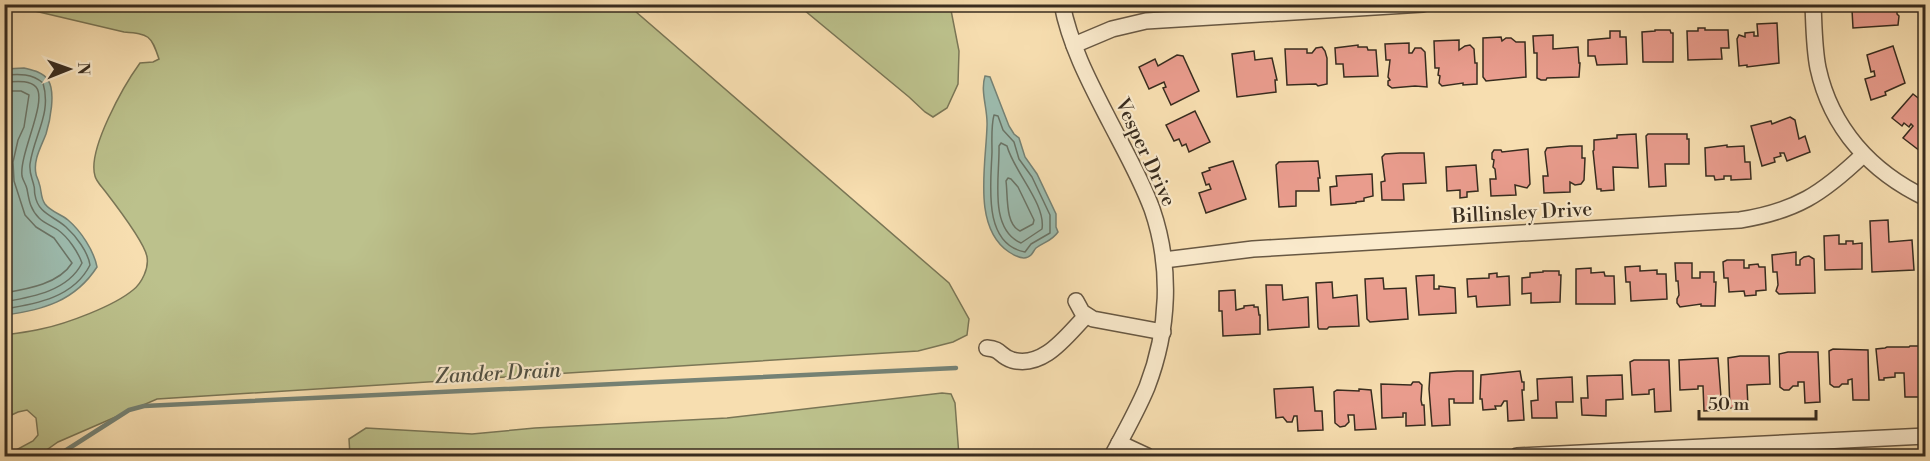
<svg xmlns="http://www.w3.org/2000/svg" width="1930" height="461" viewBox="0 0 1930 461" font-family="'Libre Bodoni',serif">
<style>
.green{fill:#bcc18c;stroke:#7a7656;stroke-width:1.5}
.water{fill:#9dbcaf;stroke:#758275;stroke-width:1.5}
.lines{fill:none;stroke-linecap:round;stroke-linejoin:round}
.shore{stroke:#6a7467;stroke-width:1.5}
.stream{stroke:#758275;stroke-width:4.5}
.building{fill:#e99c8d;stroke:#382c1f;stroke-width:1.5}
.minor-casing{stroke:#685843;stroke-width:18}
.minor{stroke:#faeacc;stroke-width:15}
.labels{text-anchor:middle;stroke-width:4.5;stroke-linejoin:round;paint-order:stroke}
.street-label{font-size:20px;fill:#382c1f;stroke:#faeacc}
.water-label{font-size:21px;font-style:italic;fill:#515043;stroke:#faeacc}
</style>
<rect width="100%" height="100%" fill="#f7deb0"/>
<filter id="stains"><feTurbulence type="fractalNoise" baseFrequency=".00333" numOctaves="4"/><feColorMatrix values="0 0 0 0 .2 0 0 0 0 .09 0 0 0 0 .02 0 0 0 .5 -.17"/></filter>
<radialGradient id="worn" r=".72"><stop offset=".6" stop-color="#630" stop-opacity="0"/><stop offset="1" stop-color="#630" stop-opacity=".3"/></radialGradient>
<g class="green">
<path d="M5 4 628 5 949 283 969 319 967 335 953 342 918 351 157 399 58 442 38 456H5L33 441 38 435 36 418 27 410 18 412 5 418V335C17 333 29 332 41 329 66 324 114 306 133 290 142 283 149 268 147 257 145 243 115 204 105 191 102 187 96 181 95 176 87 150 124 85 140 63L153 62 159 59C151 35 149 34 124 32Z"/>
<path d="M798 5H950L959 51 958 84 947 108 933 117 925 112 909 97Z"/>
<path d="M942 393 951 394 955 403 959 456H350L349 439 366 428 472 434 535 428 727 418Z"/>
</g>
<g class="water">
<path d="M24 68C32 70 43 72 48 80 56 92 50 121 46 134 41 147 33 160 36 174 36 176 39 181 39 183 42 190 40 197 45 204 51 212 61 214 68 220 81 231 94 251 97 267 75 301 43 310 5 315V69Z"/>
<path d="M985 76 990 77 1009 126 1014 134 1019 138 1025 157 1037 174 1056 214V227L1058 232C1052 241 1044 242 1036 248 1034 250 1033 253 1031 255 1025 261 1015 256 1009 252 972 227 986 165 987 126 988 109 980 92 985 76Z"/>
</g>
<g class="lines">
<g class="shore">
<path d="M4 75C19 74 32 73 43 83 52 114 34 135 30 164 29 173 32 177 34 186 35 189 34 191 35 195 38 214 54 216 66 227 76 236 88 252 90 265 74 297 37 304 4 309"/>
<path d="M4 82C13 82 29 79 36 87 48 101 19 154 22 176 23 181 26 184 27 189 29 200 30 209 39 218 44 223 52 226 58 230 68 237 78 252 82 263 68 291 32 297 4 302"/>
<path d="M4 91H21L29 95 24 127 18 140 13 162 14 181 25 215 36 227 54 238 72 263C59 284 27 289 4 293"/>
<path d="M994 115 998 116 1003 130 1014 142 1019 159 1032 177 1050 215V233L1031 244 1025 252C982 244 991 183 992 152 992 140 991 126 994 115Z"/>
<path d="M1001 143 1007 146C1014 172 1046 204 1042 229L1021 243C988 229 1000 175 999 146Z"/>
<path d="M1008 178 1011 179 1018 187 1034 220 1033 224 1020 231C1005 224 1008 196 1006 181Z"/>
</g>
<path class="stream" d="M57 456 129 410 144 406 956 368"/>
</g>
<g class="building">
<path d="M1868 4H1897V14L1899 16 1898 25 1853 28 1852 10 1868 9Z"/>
<path d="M1777 23 1779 63 1747 67V65L1739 66 1737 39 1739 35 1745 37V33L1754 32V36H1758L1757 24Z"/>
<path d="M1698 28H1705V30H1728L1729 48H1721L1722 59 1688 60 1687 31H1698Z"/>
<path d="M1655 30H1670L1671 33H1673V62H1643L1642 32 1655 31Z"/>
<path d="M1610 31H1620V37H1626L1627 64 1597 65 1595 56H1588V40L1610 38Z"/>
<path d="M1553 35V49L1578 47 1579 63H1580L1579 77 1547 78 1546 80H1541L1537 78V53H1534L1533 36Z"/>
<path d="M1501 37 1502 41 1506 38H1511L1516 42H1525L1526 77 1486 81 1483 77V38Z"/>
<path d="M1459 40V50L1465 46 1470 45 1474 49 1475 63H1477V84L1463 85V83L1442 86 1439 83 1440 76 1438 75 1439 68H1435L1434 41Z"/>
<path d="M1409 43V53H1412L1415 48H1421L1425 52 1427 87 1415 86 1392 88 1388 85V81L1390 80 1388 77 1390 60H1386L1385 44Z"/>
<path d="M1358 45V47H1367L1368 50H1376L1378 76 1344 77 1343 64H1336L1335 48Z"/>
<path d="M1893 46 1905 83 1885 92 1886 95 1871 100 1865 79 1875 76 1874 71 1871 72 1867 55Z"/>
<path d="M1322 47 1325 51 1327 58V84L1318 86 1316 84 1287 85 1285 49H1307V53H1312L1316 48Z"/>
<path d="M1254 51 1255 60 1272 58 1277 80H1275L1276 92 1237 97 1232 54Z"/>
<path d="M1177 55 1183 56 1199 91 1171 105 1163 88 1166 87 1164 82 1149 89 1139 67 1155 59 1158 66Z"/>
<path d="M1913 94 1926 104V152L1924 154 1903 138 1913 126 1911 124 1909 127 1904 123 1902 126 1892 118Z"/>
<path d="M1195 111 1210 142 1189 152 1186 144 1182 146 1179 139 1174 141 1166 125Z"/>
<path d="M1790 117 1795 120 1799 139 1805 136 1810 152 1787 161 1784 153H1780L1781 156 1774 158 1775 162 1762 166 1751 126 1771 121 1772 124Z"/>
<path d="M1636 134 1638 168 1613 167 1614 190 1601 191V189H1597L1593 151 1594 150V140L1617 138V135Z"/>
<path d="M1648 134H1687V139H1689V164H1665L1666 186 1649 187 1646 136Z"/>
<path d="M1727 145V147L1744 146 1745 162H1750L1751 179 1731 180V176H1724V179L1715 180 1714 176H1706L1705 148Z"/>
<path d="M1570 146H1582V158H1585L1584 180 1581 184 1575 185 1570 182V192L1544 193 1543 176H1548L1545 152 1547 148Z"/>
<path d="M1528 149 1530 184 1527 188 1515 185 1516 195 1491 196 1490 179H1496L1495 169 1493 167 1494 160 1492 159V153L1494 150H1501L1502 152Z"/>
<path d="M1400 153H1424L1426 183 1403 184 1404 200H1382L1381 182 1385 181 1382 157 1385 154Z"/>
<path d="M1233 161 1246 199 1206 213 1199 193 1211 189 1209 184 1206 185 1202 173 1210 170 1209 168Z"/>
<path d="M1318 161 1320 178H1318L1319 191H1296V206L1279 207 1276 165 1279 162Z"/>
<path d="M1476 165 1478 191 1467 192V197L1460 198V190L1447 191 1446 167Z"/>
<path d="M1372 174 1373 196 1364 198V201L1356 202V203L1331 205 1330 187 1337 186 1336 176Z"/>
<path d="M1888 220 1889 242 1912 240 1914 270 1872 272 1870 221Z"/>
<path d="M1839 235V244H1846V241H1853V244L1862 243V269L1825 270 1824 236Z"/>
<path d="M1924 243H1926V287L1924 288 1921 245H1925Z"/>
<path d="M1796 252V265H1800V260L1804 257 1809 256 1814 259 1815 293 1779 294 1776 291 1778 285 1777 272H1773L1772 255Z"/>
<path d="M1727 260H1744V268H1749V265L1758 264 1759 267H1765L1766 290 1756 291V295L1745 296 1744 291 1729 292 1728 278H1724L1723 262Z"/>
<path d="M1675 263H1692V278H1700V272H1714V282H1716L1715 306H1701V304L1680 307 1677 303V299L1679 295 1678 281H1676Z"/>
<path d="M1640 266V271L1657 270V274H1666L1667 299 1631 301 1630 282H1626L1625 267Z"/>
<path d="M1591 268V273L1604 272 1605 276H1614L1615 304H1576V269Z"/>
<path d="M1543 271H1559V275H1561L1560 302 1531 303V293L1522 294V278L1530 277V273L1543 272Z"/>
<path d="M1497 273V277L1509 276 1510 305 1477 307 1476 296 1468 297 1467 279 1489 278V274Z"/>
<path d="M1434 275V289H1439V286L1455 288 1456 313 1419 315 1416 276Z"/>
<path d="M1383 278 1384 289 1406 288 1408 319 1370 322 1367 319 1365 279Z"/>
<path d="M1332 282 1333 298 1357 295 1359 326 1329 327 1327 329H1319L1318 327 1316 283Z"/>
<path d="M1266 285H1282L1283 300 1308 297 1309 327 1268 330Z"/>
<path d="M1235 290 1236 310 1244 308V306L1254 305V307H1258L1259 315H1260V334L1223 336 1222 311H1219V291Z"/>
<path d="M1910 346H1919L1920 397H1905L1904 373H1895V377L1884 378V380H1879L1876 349 1885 348 1887 347H1909Z"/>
<path d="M1833 349 1868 350 1869 400H1853L1852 379 1848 380V384H1842L1839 387H1834L1830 384 1829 351Z"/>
<path d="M1788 352H1818L1820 402 1805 403 1804 382H1798V386H1793L1789 390H1784L1780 387 1779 354Z"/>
<path d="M1740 356H1769L1770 384 1747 385 1748 407 1730 408 1728 358Z"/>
<path d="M1718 358 1722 410 1704 411 1703 386H1698V389L1680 390 1679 360Z"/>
<path d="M1634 360H1669L1671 411 1655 412 1654 389 1649 390V394L1632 395 1630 362Z"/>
<path d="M1457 371H1473V403H1454V399H1449L1450 425 1432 426 1429 389 1430 373Z"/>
<path d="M1520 371 1522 382H1524V390H1522L1524 420 1508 421 1507 401H1504L1501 406H1495L1496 409 1483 410 1482 399H1480L1481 375Z"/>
<path d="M1622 375 1623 399 1606 400V416L1582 415 1581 398H1588L1587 376Z"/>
<path d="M1572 377 1573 402H1556L1557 418H1532L1531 401 1538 400 1537 379Z"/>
<path d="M1413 382H1419L1422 385 1421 400 1422 405H1424L1425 425 1406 426V413H1403V417L1382 418 1381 384 1411 385Z"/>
<path d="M1313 387 1315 411H1322L1323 430 1298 431 1297 416H1294L1292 422H1287L1283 417 1276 418 1274 389Z"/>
<path d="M1359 389 1371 390 1376 429 1355 430 1354 415H1348L1349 422 1345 426 1340 427 1335 423 1334 392 1337 390 1359 391Z"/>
</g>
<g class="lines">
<g class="minor-casing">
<g id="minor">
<path d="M1062 4C1070 46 1091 85 1110 122 1125 151 1141 179 1152 209 1172 267 1169 330 1147 387 1137 411 1124 434 1112 456"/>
<path d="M1813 4C1814 26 1814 48 1818 68 1831 128 1871 172 1926 198"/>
<path d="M1074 45 1112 29 1146 21 1423 4"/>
<path d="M1164 260 1253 249 1740 220C1796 211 1822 194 1863 155"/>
<path d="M1076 301 1082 312 1093 319 1163 332"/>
<path d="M987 348C1002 349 999 356 1012 360 1044 369 1067 335 1086 316"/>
<path d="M1119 443 1147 456"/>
<path d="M1517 456 1926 436"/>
</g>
</g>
<use href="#minor" class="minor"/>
</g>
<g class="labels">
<g class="street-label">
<text transform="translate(1146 152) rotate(65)" y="7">Vesper Drive</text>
<text transform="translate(1522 212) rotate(-3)" y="7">Billinsley Drive</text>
</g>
<g class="water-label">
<text transform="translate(498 373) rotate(-3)" y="7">Zander Drain</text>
</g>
</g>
<rect width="1930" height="461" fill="none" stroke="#f7deb0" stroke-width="24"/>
<rect x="6" y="6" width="1918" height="449" fill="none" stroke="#382c1f" stroke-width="3"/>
<rect x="12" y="12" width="1906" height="437" fill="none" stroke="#382c1f" stroke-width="1.5"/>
<g transform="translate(69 69) rotate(89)" stroke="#faeacc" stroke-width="4.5" paint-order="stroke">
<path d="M0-4.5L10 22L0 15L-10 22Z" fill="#382c1f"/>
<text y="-9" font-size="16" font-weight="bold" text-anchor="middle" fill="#382c1f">N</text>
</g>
<path d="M1699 410v9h117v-9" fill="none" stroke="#382c1f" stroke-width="3"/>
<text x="1708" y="410" font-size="18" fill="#382c1f" stroke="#faeacc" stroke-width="4.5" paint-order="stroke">50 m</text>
<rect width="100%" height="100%" filter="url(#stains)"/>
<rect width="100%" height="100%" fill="url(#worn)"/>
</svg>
